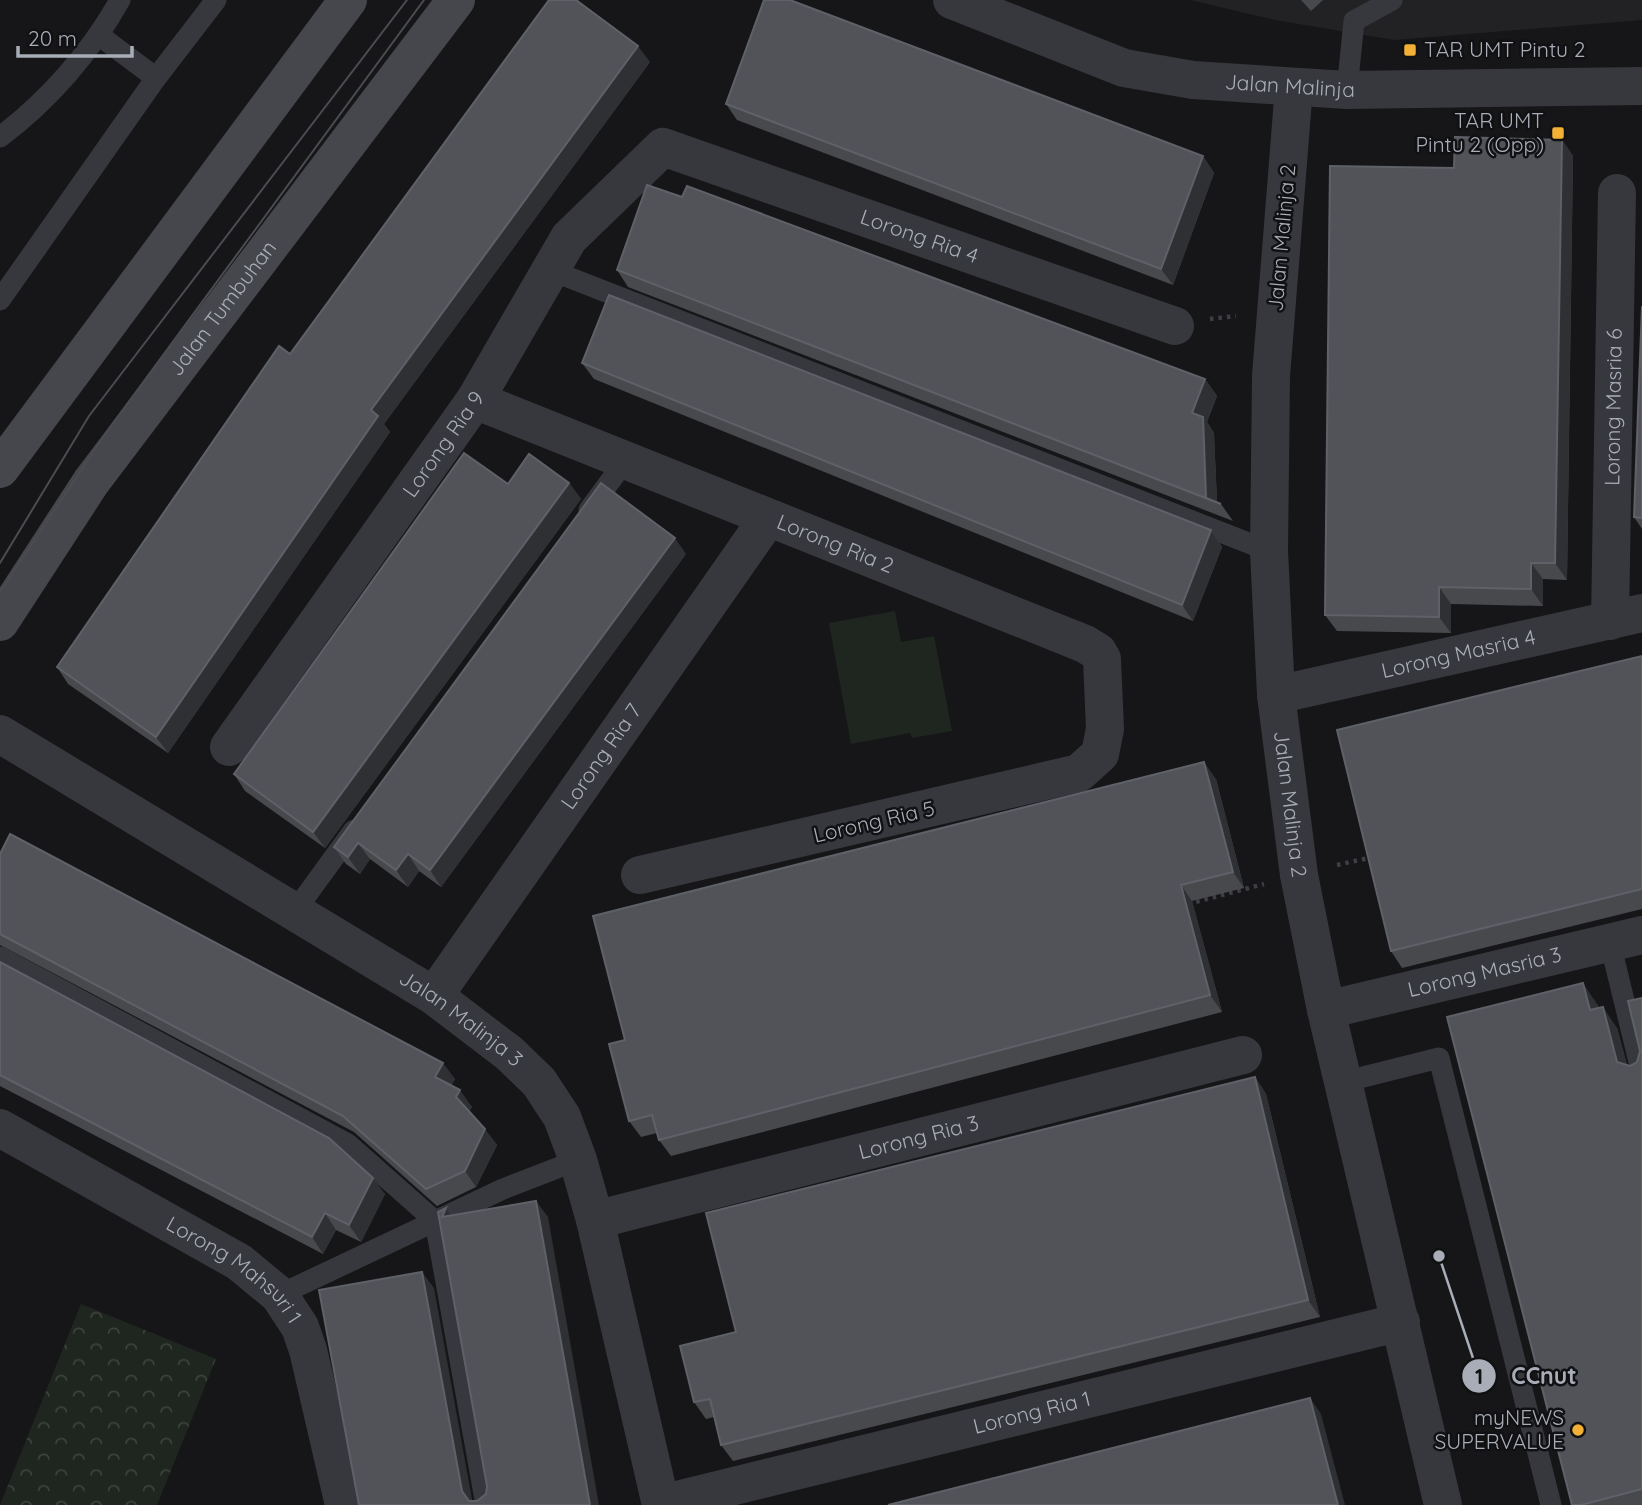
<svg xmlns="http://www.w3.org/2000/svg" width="1642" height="1505" viewBox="0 0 1642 1505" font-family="Quicksand,sans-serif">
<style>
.built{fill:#222225}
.grass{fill:#1e261f}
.park{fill:url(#park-crowns)}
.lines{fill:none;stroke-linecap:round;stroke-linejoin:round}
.path{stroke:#3d3f44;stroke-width:4.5;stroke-dasharray:3.5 5;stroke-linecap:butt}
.service{stroke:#37383d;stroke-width:21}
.minor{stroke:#37383d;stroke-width:38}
.secondary{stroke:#45474d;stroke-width:38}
.tram{stroke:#4a4c52;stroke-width:2}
.wall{fill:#47494d}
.shaded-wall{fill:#2f3033}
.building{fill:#525359;stroke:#5f6168;stroke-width:2}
.poi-dot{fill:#f2b134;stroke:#111113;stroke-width:2.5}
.labels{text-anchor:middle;stroke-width:5;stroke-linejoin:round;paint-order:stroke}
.poi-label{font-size:21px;fill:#a8adb8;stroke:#111113;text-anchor:end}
.street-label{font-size:21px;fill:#a8adb8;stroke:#111113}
.leader{fill:none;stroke:#a8adb8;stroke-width:2.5}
.callout-dot{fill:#a8adb8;stroke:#111113;stroke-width:2.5}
.mark-label{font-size:21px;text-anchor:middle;font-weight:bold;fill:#111}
.callout-label{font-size:23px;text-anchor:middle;font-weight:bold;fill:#a8adb8;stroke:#111113;stroke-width:5;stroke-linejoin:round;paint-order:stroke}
</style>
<defs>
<pattern id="park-crowns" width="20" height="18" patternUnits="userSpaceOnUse" patternTransform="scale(1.75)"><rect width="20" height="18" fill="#1e261f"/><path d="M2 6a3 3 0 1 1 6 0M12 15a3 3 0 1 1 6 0" fill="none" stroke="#3c433d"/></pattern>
</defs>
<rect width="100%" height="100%" fill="#161618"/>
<path class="built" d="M1190 0H1642V20L1394 40 1275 20Z"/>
<path class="grass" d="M895 611 901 642 934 636 952 731 912 738 910 733 851 744 829 623Z"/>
<path class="park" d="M81 1304 216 1359 157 1505H0Z"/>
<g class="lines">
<g class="path">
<path d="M1210 319 1236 316"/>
<path d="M1337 865 1373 857"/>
<path d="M1188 904 1264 884"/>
</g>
<g class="service">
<path d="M100 36 156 78"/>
<path d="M1347 90 1354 21 1392 0"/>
<path d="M0 137C48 101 91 52 120 0"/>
<path d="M550 270 1269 551"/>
<path d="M0 300 156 78 216 0"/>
<path d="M589 510 625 461"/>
<path d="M295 911 354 830"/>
<path d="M1610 943 1642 1074"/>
<path d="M0 957 348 1144 435 1221 486 1505"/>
<path d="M1343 1082 1439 1058 1551 1505"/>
<path d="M279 1295 503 1189 578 1160"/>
</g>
<g class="minor">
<path id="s1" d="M952 0 1124 68 1193 80 1347 90 1642 86"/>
<path id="s2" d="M1294 87 1271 376 1269 551 1276 695 1299 875 1326 1010 1443 1505"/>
<path id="s3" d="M475 400 1085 644 1098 652 1102 659 1105 729 1100 754 1079 773 640 875"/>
<path id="s4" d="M1610 621 1617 193"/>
<path id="s5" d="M1276 695 1642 613"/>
<path id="s6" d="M0 734 434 996 509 1053 539 1082 562 1117 578 1160 595 1220 661 1505"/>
<path id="s7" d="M229 747 475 400 569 238 663 147 1175 326"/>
<path id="s8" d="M434 996 768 518"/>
<path id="s9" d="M1326 1010 1642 935"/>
<path id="s10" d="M0 1128 239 1262 279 1295 300 1327 308 1350 344 1505"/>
<path id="s11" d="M595 1220 1243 1055"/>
<path id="s12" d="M661 1504 1401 1322"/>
</g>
<g class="secondary">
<path d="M0 469 348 0"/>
<path id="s13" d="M0 622 91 482 456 0"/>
</g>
<g class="tram">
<path d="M0 563 89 416 407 0"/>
<path d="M0 592 108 430 424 0"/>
</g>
</g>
<g class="wall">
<path d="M1301 0H1323L1311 11Z"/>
<path d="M650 62 384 424 390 432 168 753 68 684 57 667 290 354Z"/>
<path d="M726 104 1203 156 1214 173 1173 285 737 120Z"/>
<path d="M1562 140 1573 156 1567 580 1543 579V606L1451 604V633L1337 631 1325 615 1454 168Z"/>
<path d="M617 270 1205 379 1217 396 1207 422 1214 433 1217 502 1221 504 1233 521 628 287Z"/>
<path d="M1642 306V529L1634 517Z"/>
<path d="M582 363 1211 530 1222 547 1193 621 594 379Z"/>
<path d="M569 483 581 499 325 848 245 791 234 774 508 484Z"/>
<path d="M686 554 441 887 419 871 408 887 370 859 360 874 346 864 334 847Z"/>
<path d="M1642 656V909L1402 968 1391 951Z"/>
<path d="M1216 779 1244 888 1192 901 1222 1012 671 1156 659 1140 657 1133 641 1137 629 1121 625 1040Z"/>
<path d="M0 854 455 1079 451 1086 472 1107 469 1111 497 1145 476 1187 437 1206 354 1132 0 945Z"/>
<path d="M0 962 385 1194 361 1242 336 1230 323 1254 0 1086Z"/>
<path d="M1642 998V1505H1572L1597 1004 1599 1008 1617 1028 1627 1065 1630 1066 1637 1062 1640 1051Z"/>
<path d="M1255 1077 1266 1094 1320 1317 733 1461 721 1445 714 1417 706 1419 694 1402 736 1332Z"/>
</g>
<g class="shaded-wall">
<path d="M638 46 650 62 384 424 390 432 168 753 156 737 371 410Z"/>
<path d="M1562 140 1573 156 1567 580 1555 563Z"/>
<path d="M1203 156 1214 173 1173 285 1161 269Z"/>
<path d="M1205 379 1217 396 1207 422 1214 433 1217 503 1206 498 1192 413Z"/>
<path d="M569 483 581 499 325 848 313 832Z"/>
<path d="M1211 530 1222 547 1193 621 1182 605Z"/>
<path d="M675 538 686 554 441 887 430 870Z"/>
<path d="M1531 563 1543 579V606L1531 589Z"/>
<path d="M1439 587 1451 604V633L1439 617Z"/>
<path d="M1204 762 1216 779 1244 888 1233 872Z"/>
<path d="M358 843 370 859 360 874 348 857Z"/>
<path d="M408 854 419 871 408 887 396 870Z"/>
<path d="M1181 885 1192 901 1222 1012 1210 995Z"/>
<path d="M1583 983 1597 1004 1604 1031 1590 1010Z"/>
<path d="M1603 1007 1617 1028 1632 1083 1617 1062Z"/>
<path d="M443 1063 455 1079 447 1094 435 1077Z"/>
<path d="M1255 1077 1266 1094 1320 1317 1308 1300Z"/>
<path d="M460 1090 472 1107 468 1114 456 1097Z"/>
<path d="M485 1129 497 1145 476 1187 465 1171Z"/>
<path d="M373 1178 385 1194 361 1242 349 1225Z"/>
<path d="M536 1201 548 1217 599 1505H590Z"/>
<path d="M446 1208 458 1225 442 1217Z"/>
<path d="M325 1213 336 1230 323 1254 312 1237Z"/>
<path d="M422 1272 434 1288 473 1505 462 1491Z"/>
<path d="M1310 1398 1321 1414 1345 1505H1338Z"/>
</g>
<g class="building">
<path d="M549 0H576L638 46 371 410 378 416 156 737 57 667 279 346 290 354Z"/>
<path d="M764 0H790L1203 156 1161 269 726 104Z"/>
<path d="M1455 137 1562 140 1555 563H1531V589L1439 587V617L1325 615 1330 166 1454 168Z"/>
<path d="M647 185 682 197 687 186 1205 379 1192 413 1203 417 1206 498 1221 504 617 270Z"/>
<path d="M609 295 1211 530 1182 605 582 363Z"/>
<path d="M1642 306V518L1634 517Z"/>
<path d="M464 453 508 484 529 454 569 483 313 832 234 774Z"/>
<path d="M601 483 675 538 430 870 408 854 396 870 358 843 348 857 334 847Z"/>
<path d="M1642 656V889L1391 951 1337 730Z"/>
<path d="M1204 762 1233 872 1181 885 1210 995 659 1140 652 1115 629 1121 609 1044 625 1040 593 916Z"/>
<path d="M10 834 443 1063 435 1077 460 1090 456 1097 485 1129 465 1171 426 1189 343 1116 0 934V854Z"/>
<path d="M0 962 329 1138 373 1178 349 1225 325 1213 312 1237 0 1075Z"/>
<path d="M1583 983 1590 1010 1603 1007 1617 1062 1630 1066 1637 1062 1640 1051 1628 1001 1642 998V1489L1581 1505H1572L1447 1017Z"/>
<path d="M1255 1077 1308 1300 721 1445 710 1399 694 1402 680 1346 736 1332 706 1213Z"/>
<path d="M536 1201 590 1505H359L319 1290 422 1272 462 1491 469 1501H477L486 1494 487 1486 438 1212 446 1208 442 1217Z"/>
<path d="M1310 1398 1338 1505H888Z"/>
</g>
<g class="poi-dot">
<rect x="1403" y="43" width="14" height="14" rx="3.5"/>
<rect x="1551" y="126" width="14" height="14" rx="3.5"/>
<circle cx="1578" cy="1430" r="7"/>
</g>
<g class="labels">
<g class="poi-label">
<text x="1424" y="57" text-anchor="start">TAR UMT Pintu 2</text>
<text x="1544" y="128">TAR UMT<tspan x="1544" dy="24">Pintu 2 (Opp)</tspan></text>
<text x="1564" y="1425">myNEWS<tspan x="1564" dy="24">SUPERVALUE</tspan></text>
</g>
<g class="street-label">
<text dy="7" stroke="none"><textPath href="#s1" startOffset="352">Jalan Malinja</textPath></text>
<text dy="7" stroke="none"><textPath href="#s7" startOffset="1015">Lorong Ria 4</textPath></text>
<text transform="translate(1282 238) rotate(-85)" y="7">Jalan Malinja 2</text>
<text dy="7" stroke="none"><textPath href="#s13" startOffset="385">Jalan Tumbuhan</textPath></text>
<text dy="7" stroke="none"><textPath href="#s4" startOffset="214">Lorong Masria 6</textPath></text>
<text dy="7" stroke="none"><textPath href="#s7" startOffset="371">Lorong Ria 9</textPath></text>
<text dy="7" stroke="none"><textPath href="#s3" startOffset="388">Lorong Ria 2</textPath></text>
<text dy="7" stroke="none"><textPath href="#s5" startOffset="187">Lorong Masria 4</textPath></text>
<text dy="7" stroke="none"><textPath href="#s8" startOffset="292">Lorong Ria 7</textPath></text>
<text dy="7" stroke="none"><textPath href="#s2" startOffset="719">Jalan Malinja 2</textPath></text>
<text transform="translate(874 822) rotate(-13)" y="7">Lorong Ria 5</text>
<text dy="7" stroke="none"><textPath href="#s9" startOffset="163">Lorong Masria 3</textPath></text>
<text dy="7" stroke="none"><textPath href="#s6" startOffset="542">Jalan Malinja 3</textPath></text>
<text dy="7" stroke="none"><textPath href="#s11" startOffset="334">Lorong Ria 3</textPath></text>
<text dy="7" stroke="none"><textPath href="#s10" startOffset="275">Lorong Mahsuri 1</textPath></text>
<text dy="7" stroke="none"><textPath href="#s12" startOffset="382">Lorong Ria 1</textPath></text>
</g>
</g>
<path class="leader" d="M1439 1256L1479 1376"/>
<g class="callout-dot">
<circle cx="1439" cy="1256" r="7"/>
<circle cx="1479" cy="1376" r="18"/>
</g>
<g class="mark-label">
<text x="1479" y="1384">1</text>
</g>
<g class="callout-label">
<text x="1544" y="1384">CCnut</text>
</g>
<path d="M18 46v10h114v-10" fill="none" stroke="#a8adb8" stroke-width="3.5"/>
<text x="28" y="46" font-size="21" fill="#a8adb8" stroke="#111113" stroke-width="5" paint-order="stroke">20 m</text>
</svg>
